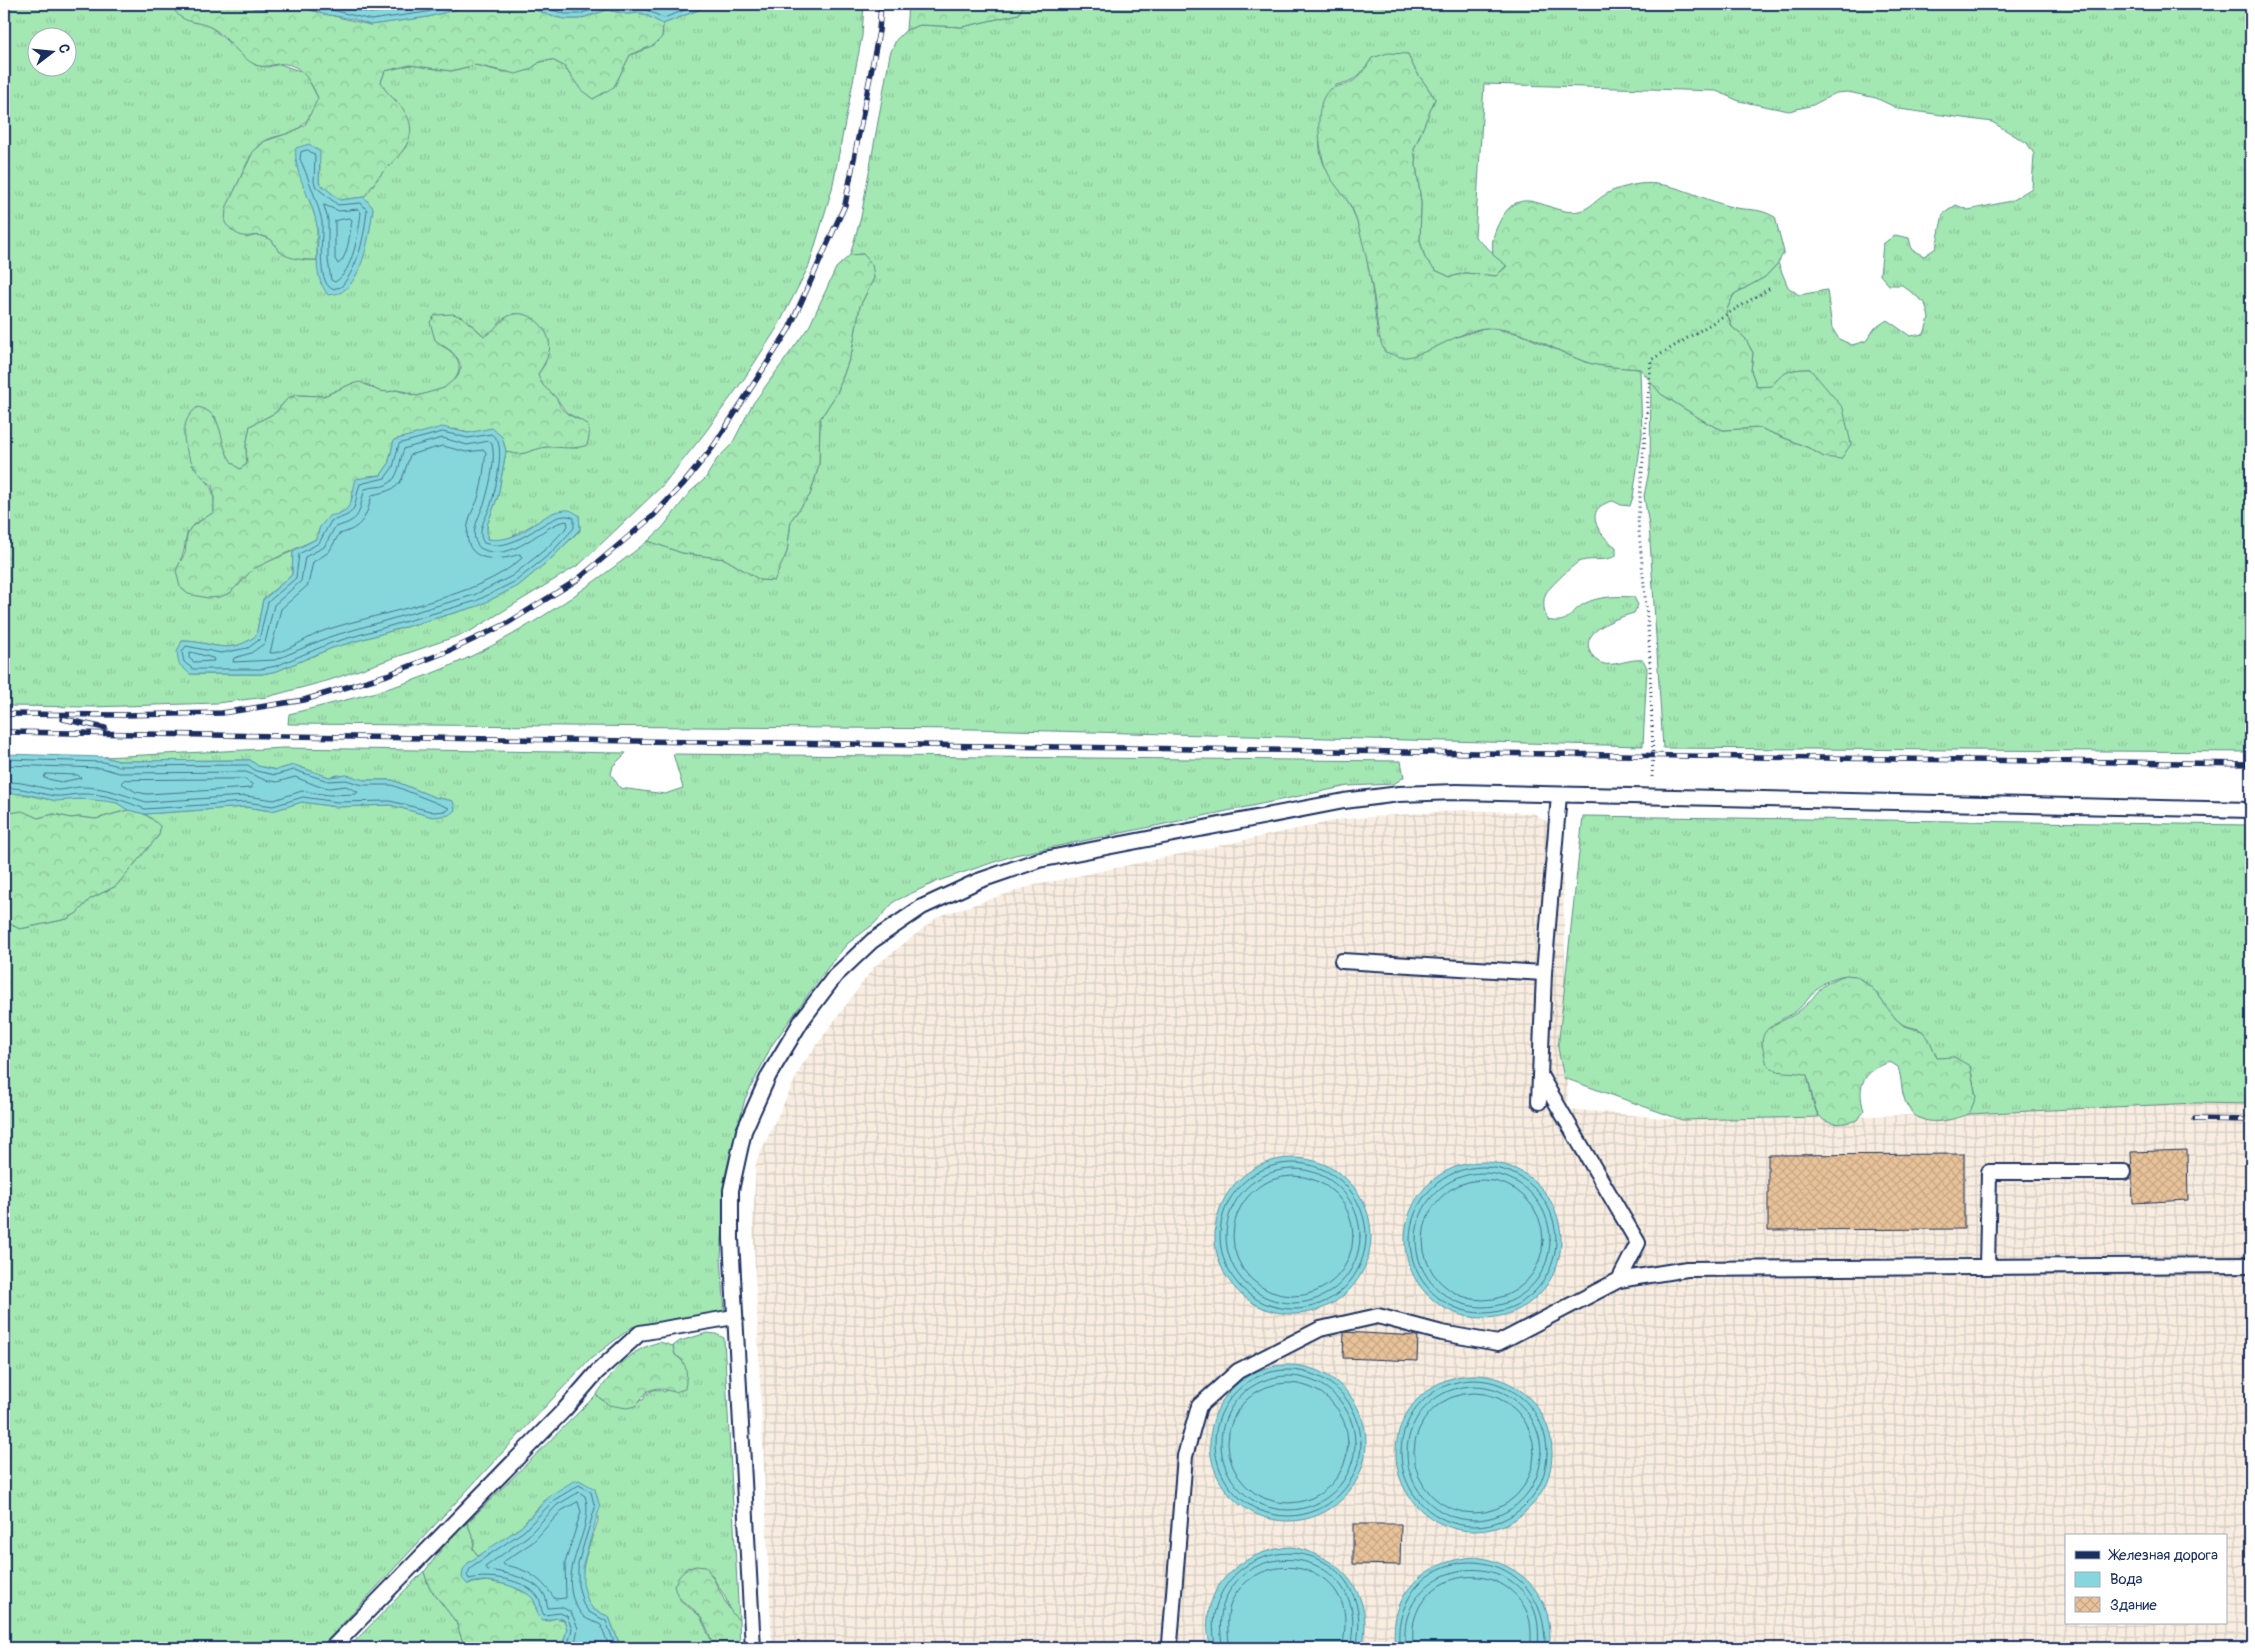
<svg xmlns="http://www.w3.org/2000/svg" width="2255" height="1652" viewBox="0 0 2255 1652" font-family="Pangolin,sans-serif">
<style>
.industrial{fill:url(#industrial-grid);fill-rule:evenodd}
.grass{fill:url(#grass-tufts);stroke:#5f8b88;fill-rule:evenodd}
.forest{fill:url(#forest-crowns);stroke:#5f8b88}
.water{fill:#86d7dc;stroke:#5b94aa}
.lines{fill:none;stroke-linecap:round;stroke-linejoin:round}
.shore{stroke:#467290;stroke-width:1}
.building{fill:url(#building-cross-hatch);stroke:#1b2f5e}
.service-casing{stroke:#1b2f5e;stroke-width:18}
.path{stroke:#1b2f5e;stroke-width:3;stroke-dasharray:1 4;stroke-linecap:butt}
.service{stroke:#fff;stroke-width:14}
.rail-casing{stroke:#1b2f5e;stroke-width:5.5}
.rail{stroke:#fff;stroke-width:4;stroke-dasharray:11;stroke-linecap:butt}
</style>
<defs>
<pattern id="industrial-grid" width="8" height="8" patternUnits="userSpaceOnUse" patternTransform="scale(1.25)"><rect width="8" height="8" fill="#f8ede0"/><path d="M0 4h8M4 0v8" fill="none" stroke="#d4ccc3"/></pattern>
<pattern id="grass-tufts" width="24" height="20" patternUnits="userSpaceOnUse" patternTransform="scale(1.25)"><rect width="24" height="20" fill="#a3e7b2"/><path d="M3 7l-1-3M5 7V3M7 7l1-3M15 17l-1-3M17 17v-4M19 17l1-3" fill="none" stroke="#8cc69c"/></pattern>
<pattern id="forest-crowns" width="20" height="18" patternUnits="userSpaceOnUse" patternTransform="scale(1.25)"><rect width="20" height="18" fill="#a3e7b2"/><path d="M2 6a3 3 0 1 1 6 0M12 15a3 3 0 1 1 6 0" fill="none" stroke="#8cc69c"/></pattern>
<pattern id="building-cross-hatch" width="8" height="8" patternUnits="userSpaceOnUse" patternTransform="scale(1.25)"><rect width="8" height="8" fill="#e8c298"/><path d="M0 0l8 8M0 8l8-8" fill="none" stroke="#c6a785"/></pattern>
</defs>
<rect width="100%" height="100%" fill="#fff"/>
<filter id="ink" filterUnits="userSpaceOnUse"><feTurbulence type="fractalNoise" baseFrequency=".02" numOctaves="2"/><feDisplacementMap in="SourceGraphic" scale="10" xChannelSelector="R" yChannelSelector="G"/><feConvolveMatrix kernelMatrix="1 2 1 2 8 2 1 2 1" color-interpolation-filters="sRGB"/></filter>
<g filter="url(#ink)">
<path class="industrial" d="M1465 810 1533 813 1562 831 1568 1109 1682 1120 1969 1114 2195 1103 2251 1104V1648H772L753 1224 756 1162 802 1065 874 967 939 916 1031 886 1343 819ZM2066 1536H2226V1623H2066Z"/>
<g class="grass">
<path d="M4 4H171L174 9 212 28 255 65 268 67 280 64 305 73 318 98C312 115 305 128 287 134 280 136 271 137 265 141 248 152 242 177 233 194L246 238 258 235 271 239 279 251 304 260H317L321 284 359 267 368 239 373 208 364 197 382 173 406 147 397 101 386 93 381 82 385 71 410 65 451 71 475 65 503 72 529 70 540 62 552 60 564 66 572 78 593 99 614 87 630 55 641 51 662 37 663 24 713 4H864L862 36 832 189 809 266 777 328 744 379 704 434 663 485 580 564 469 632 330 680 267 697 217 703 93 707 4 706ZM38 38H68V68H38ZM513 314C532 313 541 325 549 341L545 364 538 374C542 389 547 387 556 398 567 411 561 411 579 419L578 448C568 448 554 445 545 447 529 450 521 458 506 451L498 496 487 525V539L499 541 511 537 555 512 579 515 580 530 554 556 518 586 478 606 332 648 277 671 262 674H190L182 641C213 641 226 657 256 636L263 599 292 575 293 551 253 568 238 586 180 560C187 550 183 538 190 529 195 522 207 518 214 512 216 487 208 482 192 465L215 416C222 435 221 458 240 469L247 464 246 446 250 426 275 413 288 398 297 395 324 396 351 384 369 385 378 391 388 392 396 390 407 392 416 396C425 394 436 392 444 388 466 376 463 356 442 346L470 323 484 336C495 332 502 321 513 314Z"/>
<path d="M1024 4H2251V752L1663 748 1649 525 1644 496 1650 466 1651 380 1661 394 1709 424 1723 430 1760 428 1809 448 1824 457 1821 383 1810 369C1792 369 1783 371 1772 387H1757L1751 371 1753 353 1745 338 1732 327 1726 311 1734 294 1765 277 1778 263 1788 287 1799 295 1827 290 1832 328 1839 339 1852 345 1866 341 1875 328 1887 320 1910 336 1924 334 1929 318 1925 303 1902 285H1889L1880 275 1883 244 1895 235 1909 238 1912 250 1924 256 1936 248 1943 214 1956 205 1968 210 2011 201 2032 188 2034 154 2027 143 1992 122 1899 109 1876 98 1848 92 1836 93 1813 105 1789 111 1739 101 1716 91 1484 84 1475 237 1507 265 1496 276 1465 273 1450 277 1435 270 1425 258 1420 241 1421 203 1414 149 1435 99C1425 82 1414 72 1408 54L1372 58C1361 75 1356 81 1336 85 1325 113 1310 143 1328 172 1336 186 1349 199 1354 214 1370 254 1373 297 1378 338L1435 347 1451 339 1484 328 1501 330 1520 334 1585 362 1603 366 1640 369 1642 434 1633 497 1630 506 1621 505 1613 501C1581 508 1598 535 1616 547V556C1603 562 1593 558 1581 561 1575 562 1549 588 1546 593 1542 601 1544 612 1547 620 1570 625 1568 613 1584 604 1598 596 1618 596 1634 597L1638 605 1634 613C1620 617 1579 630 1590 652 1593 656 1596 661 1601 663 1613 668 1629 658 1643 660L1647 668 1643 746 971 729 288 724 289 714C325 705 361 697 396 686 490 657 571 601 648 541L682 553 725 559 760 580H774L787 552 791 520 810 495 819 465 820 419 837 393 852 351 860 306 874 278 863 254 850 255 861 217 890 54 896 40 906 30 920 25 962 27 1019 14Z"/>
<path d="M284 748 626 753 613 766 611 774 620 788 665 794 683 788 673 754 1401 761 1404 777 1394 784 1348 786 1015 855 938 881 895 901 874 924 847 944 826 970 772 1045 745 1099 726 1173 721 1258 725 1312 632 1327 588 1361 320 1648H4V921L20 929 67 919 77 913 90 899 116 886 159 835 152 819 145 814 246 807 272 811 302 802 337 807 390 805 433 817 453 801 434 797 392 780H364L338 775 329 777 294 765 276 770 258 766 250 760 119 761 104 757Z"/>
<path d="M4 793C19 792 31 796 46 799 72 803 107 791 128 810L96 819 79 817 71 818 54 814 38 818 4 814Z"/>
<path d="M1583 816 2251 825V1104L2195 1103 1969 1114 1976 1096 1970 1066 1937 1058C1932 1050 1930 1038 1922 1031 1914 1026 1905 1028 1898 1021 1877 1001 1867 962 1829 980 1810 990 1806 1010 1782 1019L1787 1072 1797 1071 1807 1075C1811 1089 1811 1103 1819 1117L1682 1120 1564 1078 1558 1048Z"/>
<path d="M707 1333 716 1334 724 1338 739 1620 732 1616 726 1599 711 1574 688 1567 683 1573 680 1600 700 1616 711 1640 706 1647 617 1648 619 1643 609 1617C604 1614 596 1612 592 1608 569 1585 592 1541 599 1517L559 1491 544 1501 521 1527 479 1557 473 1549 474 1540 467 1523 596 1395 602 1400H643C649 1390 654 1387 665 1392L683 1360 675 1355 673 1346 680 1341Z"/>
<path d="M424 1571 429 1587 456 1622 465 1648H348Z"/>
</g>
<g class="forest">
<path d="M171 4H247L253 8 298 4 310 10 370 25 428 17 475 4H521L551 16 565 19H579L607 10 627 14 642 13 663 24 662 37 654 45 630 55 614 87 593 99 581 90 564 66 552 60 540 62 529 70 516 74 475 65 451 71 410 65 385 71 381 82C387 96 398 100 405 112 421 138 400 154 383 172 376 179 371 189 364 197L340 200 319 183 320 166 295 160 317 222V260C304 260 289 260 279 251 276 248 274 241 270 239 250 228 247 248 225 223L226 208 253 152 265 141 292 132 305 125 318 98C311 82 300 61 278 64 270 65 264 68 256 65 238 57 228 36 212 28 195 19 181 26 171 4Z"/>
<path d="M908 4H1024L1019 14 962 27 920 25 906 30Z"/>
<path d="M1388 53 1408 54C1414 72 1425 82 1435 99L1414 149 1421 203 1420 241 1425 258 1435 270 1450 277 1465 273 1496 276 1507 266 1493 255C1491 240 1494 232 1501 219 1523 180 1550 217 1579 211 1590 209 1598 198 1608 193 1615 189 1625 187 1633 185 1667 178 1696 197 1728 206 1748 212 1755 206 1775 217L1784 252 1778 263 1765 277 1734 294 1726 311 1732 327 1745 338 1753 353 1751 371 1757 387 1772 386C1783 371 1792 369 1810 369L1843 408 1851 444 1841 459 1824 457 1809 448 1760 428 1723 430 1709 424 1661 394 1640 369C1621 367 1601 368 1583 361 1552 349 1522 328 1486 328 1461 329 1422 360 1400 357 1395 356 1390 353 1385 352 1376 334 1377 317 1374 297 1369 270 1364 243 1355 216 1350 199 1334 187 1327 171 1319 155 1315 113 1324 97 1330 84 1343 87 1353 81 1361 76 1367 66 1372 58Z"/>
<path d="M863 254 872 264 874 278 860 306 852 351 837 393 820 419 819 465 810 495 791 520 787 552 774 581 760 580 725 559 682 553 648 541 663 527 690 492 705 479 717 459 732 444 752 405 810 325 836 268 850 255Z"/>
<path d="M453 314 462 317 484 336C496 331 499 319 511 315 529 309 545 325 549 341 552 352 544 365 538 374 542 389 547 387 556 398 559 401 559 406 562 409 576 424 596 416 587 445 574 450 561 447 548 447 531 448 523 459 506 451L502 437 492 429 468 433 455 429 418 434 394 440 388 465 381 475 368 476 352 491 351 504 342 514 320 527 316 539 253 569 230 593 220 597 208 598 188 594 180 587 176 570 185 553 187 535 191 527 214 512V494L212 485C189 470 170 426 198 407 230 414 214 454 240 469L247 464 246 446 250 426 275 413 288 398 297 395 324 396 351 384 360 382 379 391 388 392 396 390 417 396 444 388 458 376 461 367 458 359 451 351 435 340 430 322 435 315Z"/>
<path d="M128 810C142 811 150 817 160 826L159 835 116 886 90 899 77 913 67 919 20 929 4 921V814L22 811 38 818 54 814 71 818 79 817 96 819Z"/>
<path d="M1846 975 1856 976 1872 988 1896 1019 1904 1026 1922 1031 1929 1039 1937 1058 1954 1057 1970 1066 1976 1097 1969 1114C1946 1122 1916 1130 1905 1101 1901 1091 1902 1079 1898 1067L1890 1062C1864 1071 1856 1084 1864 1111L1858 1120C1810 1134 1817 1105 1807 1075 1795 1070 1775 1076 1767 1064 1766 1062 1765 1056 1764 1053 1755 1023 1782 1025 1799 1011 1821 994 1814 985 1846 975Z"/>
<path d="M660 1342 673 1346 675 1355C689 1364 687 1374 685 1389L675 1392 657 1388 648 1391 635 1406 627 1408 609 1405 596 1395C614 1371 629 1349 660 1342Z"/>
<path d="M467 1523 474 1540 473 1549 479 1557 468 1563 467 1584 486 1581 509 1585 530 1595 535 1601 536 1609 546 1621 555 1618 564 1620 567 1629 562 1648H465L456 1622 429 1587 424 1572 458 1528Z"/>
<path d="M696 1566 706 1567C716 1580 728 1613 739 1620L740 1648H704L711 1640C709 1632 704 1621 699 1615 688 1602 679 1604 674 1586 678 1576 685 1568 696 1566Z"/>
</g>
<g class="water">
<path d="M247 4H292C277 7 261 14 247 4Z"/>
<path d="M298 4H475L428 17 370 25 353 19 323 14Z"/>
<path d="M522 4H521H713L663 24 642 13 627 14 607 10 579 19H565L551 16Z"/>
<path d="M309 144 320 152 319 183 340 200 364 197 373 208C370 231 364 277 343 291 340 294 333 294 328 295 309 269 322 248 316 221 311 197 293 173 296 148Z"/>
<path d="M442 427 468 433 492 428 502 437 506 451 498 496 487 525V539C525 544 538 512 565 510 570 509 575 513 579 515L580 529 554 556 518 586 478 606 332 648 277 671 262 674H190L179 664 177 652 182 641C213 641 226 657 256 636L263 600 292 575 293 551 316 539 320 527 329 516C355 512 350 500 356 479L381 475 388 465 394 440Z"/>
<path d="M4 754 104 757 119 761 250 760 258 766 276 770 294 765 329 777 347 775 364 780H392L434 797 453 801 455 810 449 815 433 817 390 805 337 807 302 802 272 811 246 807 145 814 128 810 117 803 105 801 80 799 56 801 26 794 4 793Z"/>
<circle cx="1293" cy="1236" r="78"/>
<circle cx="1483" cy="1240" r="78"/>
<circle cx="1288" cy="1443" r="78"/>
<circle cx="1474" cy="1453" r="78"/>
<path d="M579 1480 595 1489 600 1507 583 1564V1584L588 1602 593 1609 609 1617 619 1643 617 1648H562L567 1629 564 1620 560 1618 542 1620C535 1614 538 1606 533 1599 526 1589 495 1580 483 1581 478 1581 472 1583 467 1584L462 1578 463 1570 468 1563 521 1527 551 1495 572 1482Z"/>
<path d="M1291 1547C1342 1556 1375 1595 1362 1648H1211C1195 1592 1237 1551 1291 1547Z"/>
<path d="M1476 1557C1523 1564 1556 1598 1549 1648H1395C1388 1594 1424 1560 1476 1557Z"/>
</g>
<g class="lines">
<g class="shore">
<path d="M309 4 371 20 427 12 457 4"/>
<path d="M329 4 371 13 434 4"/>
<path d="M533 4 565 14H579L607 5 627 9 642 8 664 18 700 4"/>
<path d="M308 150 315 155 314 182 316 187 338 205 361 203 367 210C364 237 359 266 341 287L332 289C316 280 323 239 322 222 320 209 306 172 300 159L301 152Z"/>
<path d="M324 205 339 211 358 209 361 212C359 231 353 272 335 282L331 280 328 260V220Z"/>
<path d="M350 218 352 220C350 232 348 258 338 264L335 259V221Z"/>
<path d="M443 432 468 438 491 434C494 437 497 438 498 442 503 455 495 494 490 507 486 518 476 531 484 543 519 556 552 505 574 518V528L551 553 516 581 476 601 331 643 276 666 261 669H193L184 662 182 652 186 646 221 653 248 648 259 640 268 602 296 578 299 554 319 543 331 521C361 513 352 507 360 484L385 478 393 467 399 444Z"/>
<path d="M443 438 467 445 489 441 492 444C496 459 490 483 486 498 482 513 466 534 480 548 513 566 541 524 567 521L568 526 547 548 512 576 474 595 329 637 275 660 233 662 234 658 251 653 265 643 274 605 301 581 305 557 324 547 335 527C365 519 357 512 365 489 372 486 380 488 386 485 400 479 399 460 404 449Z"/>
<path d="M443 446 466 452 484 450 486 452C484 466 483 481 479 495 477 504 471 511 469 520 459 560 491 564 520 554L522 558C479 598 383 611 326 630 310 635 285 654 270 653L281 609 308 585 313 562 329 552 339 534C363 528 366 517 372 495 403 488 400 485 410 455Z"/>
<path d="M191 652 213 658 214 661 194 662 189 658Z"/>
<path d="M4 759 103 762 119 766 248 765 256 771 275 775 294 770 328 781 346 780 363 785H392L449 808 446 811 434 812 390 801 337 802 303 797 273 806 246 802 145 809C124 801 105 793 81 794 72 794 63 797 54 796 37 793 22 787 4 788"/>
<path d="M4 765 102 768 119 773 246 772 265 780 277 782 295 777 318 786 329 788 346 786 358 792 356 794 329 795 302 791 274 800 246 796 146 802C124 795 105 787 81 787 74 787 66 790 58 790 39 789 26 781 4 782"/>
<path d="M46 774 78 775 81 778 61 782 44 778Z"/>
<path d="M244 779 252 784V788L147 794 136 792 121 783 124 780Z"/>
<circle cx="1293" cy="1236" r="73"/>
<circle cx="1483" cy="1240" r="73"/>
<circle cx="1293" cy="1236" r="67"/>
<circle cx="1483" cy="1240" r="67"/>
<circle cx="1293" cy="1236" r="60"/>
<circle cx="1483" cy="1240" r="60"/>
<circle cx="1288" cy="1443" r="73"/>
<circle cx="1288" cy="1443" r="67"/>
<circle cx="1474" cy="1453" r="73"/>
<circle cx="1288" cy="1443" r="60"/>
<circle cx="1474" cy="1453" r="67"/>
<circle cx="1474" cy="1453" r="60"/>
<path d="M578 1502 581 1512 565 1563 566 1598 555 1599C542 1580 529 1569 504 1565L503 1562 533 1542 561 1511Z"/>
<path d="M567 1648 572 1629 567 1616 560 1613 544 1615C540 1610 542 1602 538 1597 526 1579 488 1574 469 1579L467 1575 471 1567 524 1531 554 1500 579 1485 591 1492 595 1508 578 1563V1585L583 1604 589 1612 606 1621 614 1642 612 1648"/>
<path d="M574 1648 578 1628 571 1612 561 1607 548 1608C546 1604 547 1600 545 1596 537 1579 504 1572 487 1570L485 1567 528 1536 557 1505 579 1492 585 1496C597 1533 548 1577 584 1617 589 1621 596 1622 601 1625L607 1641 606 1648"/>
<path d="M1215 1648C1214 1634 1211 1621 1216 1607 1235 1539 1336 1533 1356 1603 1361 1619 1358 1632 1357 1648"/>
<path d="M1222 1648C1221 1631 1218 1617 1225 1600 1247 1545 1331 1546 1350 1603 1355 1619 1352 1632 1351 1648"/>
<path d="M1229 1648C1229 1632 1225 1619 1231 1603 1251 1555 1327 1555 1343 1606 1347 1621 1344 1633 1343 1648"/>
<path d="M1399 1648C1399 1638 1398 1628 1401 1618 1422 1533 1549 1546 1545 1648"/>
<path d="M1406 1648C1405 1638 1404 1628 1407 1618 1424 1559 1507 1552 1533 1607 1539 1620 1539 1634 1538 1648"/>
<path d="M1413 1648C1413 1639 1412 1630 1414 1621 1427 1567 1502 1561 1526 1610 1532 1622 1531 1635 1531 1648"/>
</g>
</g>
<g class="building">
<path d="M2187 1150 2188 1200 2133 1203 2131 1152Z"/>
<path d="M1964 1154V1229L1768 1230V1155Z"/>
<path d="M1344 1332 1418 1336 1417 1361 1343 1358Z"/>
<path d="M1353 1524H1401L1400 1565 1353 1564Z"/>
</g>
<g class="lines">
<g class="service-casing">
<g id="service">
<path d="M1342 961 1544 973"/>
<path d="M1539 1102 1544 973 1559 795"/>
<path d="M1987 1267 1989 1172H2124"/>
<path d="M1619 1280 1687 1269 2251 1265"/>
<path d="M332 1648 565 1409 597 1372 640 1333 734 1317"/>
<path d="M753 1648 731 1239V1190L744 1131 769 1075 802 1020 835 976 872 941 922 907 978 881 1039 860 1344 801 1399 794 1456 792 2251 810"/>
<path d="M1173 1648 1170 1643 1185 1456 1199 1406 1238 1371 1320 1329 1378 1316 1442 1333 1498 1343 1619 1280 1638 1243 1541 1077"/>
</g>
</g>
<path class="path" d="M1652 777 1653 756 1649 639 1638 521 1651 360 1772 287"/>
<use href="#service" class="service"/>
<g class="rail-casing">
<g id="rail">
<path d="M4 714 124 715 222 713 304 700 387 675 451 650 506 624 577 580 653 516 684 483 713 447 789 329 845 205 879 31 881 4"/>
<path d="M63 719 105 728"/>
<path d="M4 732 2251 764"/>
<path d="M2195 1119 2251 1120"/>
</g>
</g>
<use href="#rail" class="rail"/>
</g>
</g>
<rect width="2255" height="1652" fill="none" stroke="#fff" stroke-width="20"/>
<rect x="10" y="10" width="2235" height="1632" fill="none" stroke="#1b2f5e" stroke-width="2" filter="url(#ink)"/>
<rect x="2065" y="1534" width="162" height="90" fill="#ffffff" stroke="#a4acbf"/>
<rect x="2075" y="1551" width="25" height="8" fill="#1b2f5e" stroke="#a4acbf"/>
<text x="2110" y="1560" font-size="15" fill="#1b2f5e">Железная дорога</text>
<rect x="2075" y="1572" width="25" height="15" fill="#86d7dc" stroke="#a4acbf"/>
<text x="2110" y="1584" font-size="15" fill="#1b2f5e">Вода</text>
<rect x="2075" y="1597" width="25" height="15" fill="url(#building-cross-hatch)" stroke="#a4acbf"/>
<text x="2110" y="1610" font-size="15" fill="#1b2f5e">Здание</text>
<g transform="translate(52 52) rotate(74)"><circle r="24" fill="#ffffff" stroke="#a4acbf"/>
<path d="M0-4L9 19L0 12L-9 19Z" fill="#1b2f5e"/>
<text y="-8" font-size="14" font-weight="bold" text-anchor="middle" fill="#1b2f5e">С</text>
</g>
</svg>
